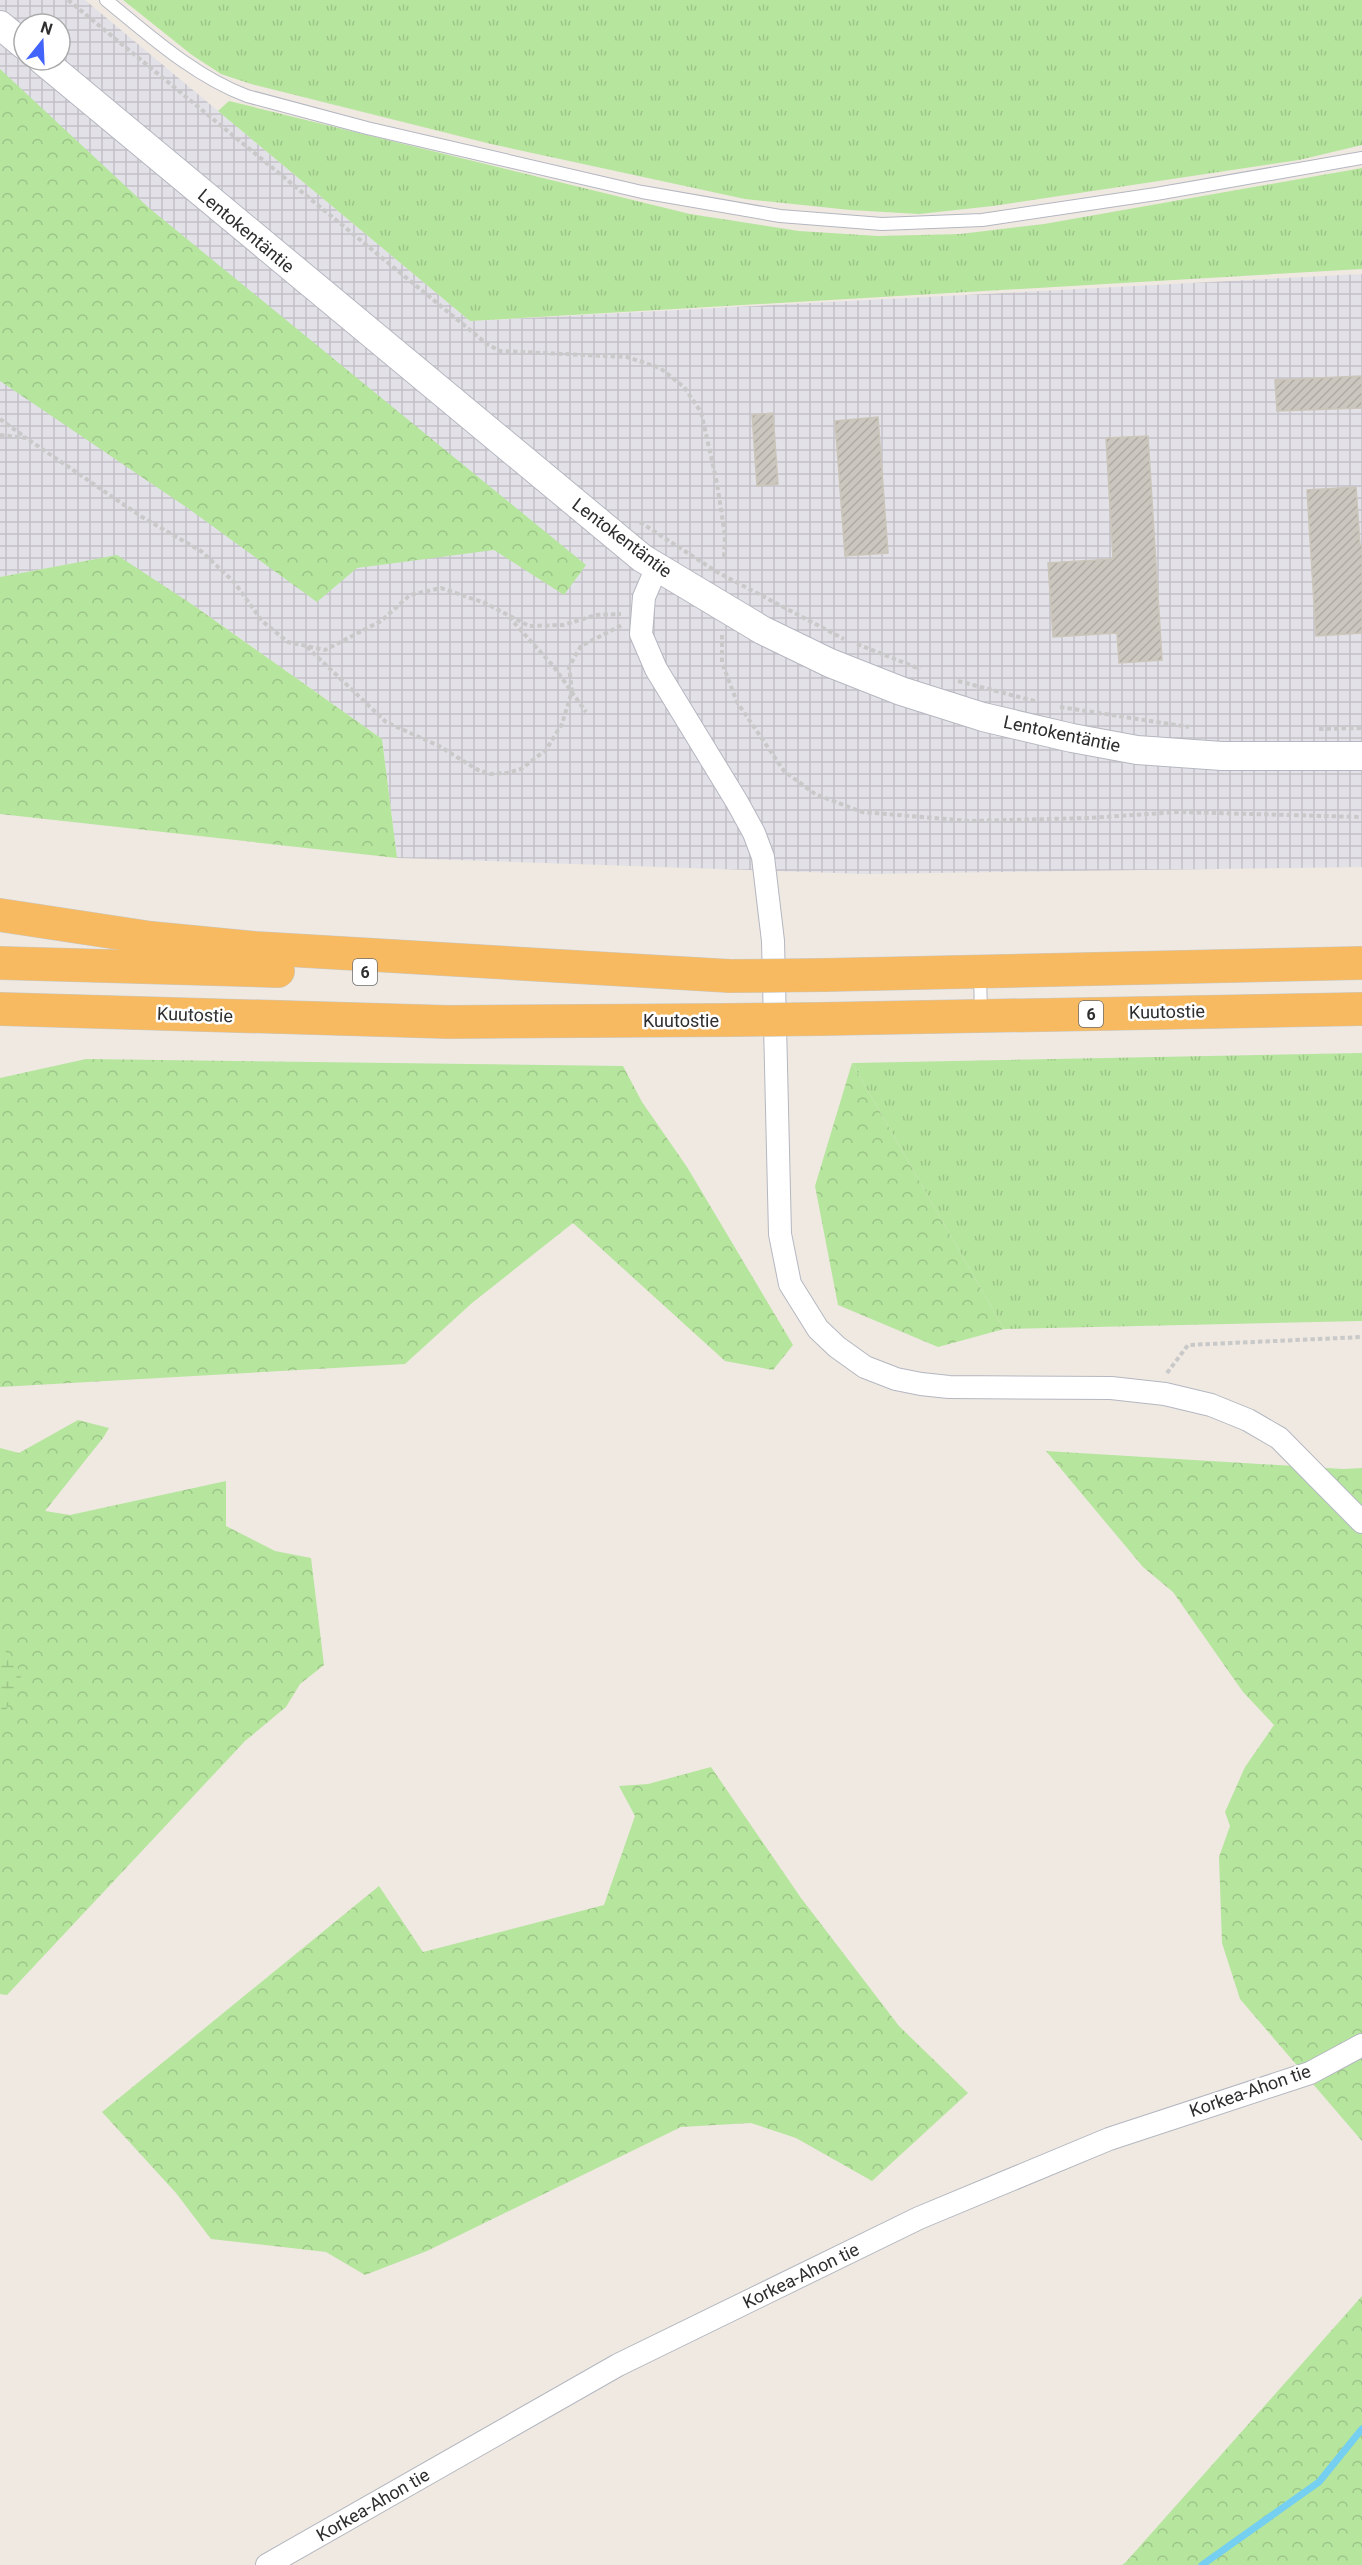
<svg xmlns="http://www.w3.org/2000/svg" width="1362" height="2565" viewBox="0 0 1362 2565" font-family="Roboto,sans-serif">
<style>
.industrial{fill:url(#industrial-grid);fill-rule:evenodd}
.grass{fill:url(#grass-tufts)}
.forest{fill:url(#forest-crowns)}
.wetland{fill:url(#wetland-marsh)}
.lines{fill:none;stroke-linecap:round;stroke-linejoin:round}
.stream{stroke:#75cff0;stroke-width:7}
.building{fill:url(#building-hatch);stroke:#cbc5ba;stroke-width:1.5}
.service-casing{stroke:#b4b7c1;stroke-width:14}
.minor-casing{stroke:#b4b7c1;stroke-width:24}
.tertiary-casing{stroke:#b4b7c1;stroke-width:30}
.trunk-casing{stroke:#c9c9c9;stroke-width:34}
.path{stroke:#c9c9c9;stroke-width:4;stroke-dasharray:4.5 3;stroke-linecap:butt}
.service{stroke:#fff;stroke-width:12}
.minor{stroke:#fff;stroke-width:22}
.tertiary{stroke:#fff;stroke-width:28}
.trunk{stroke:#f8ba60;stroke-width:33}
.trunk-bridge-casing{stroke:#c9c9c9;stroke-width:34;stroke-linecap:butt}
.trunk-bridge{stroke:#f8ba60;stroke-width:33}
.labels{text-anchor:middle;stroke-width:5;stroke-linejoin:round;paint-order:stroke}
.shield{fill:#fff;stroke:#6d6d6d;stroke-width:1.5}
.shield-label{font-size:16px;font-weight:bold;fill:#2e2e2e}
.street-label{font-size:18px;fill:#2e2e2e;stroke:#fff}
</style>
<defs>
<pattern id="industrial-grid" width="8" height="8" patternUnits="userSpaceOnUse" patternTransform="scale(1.5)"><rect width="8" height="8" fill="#e3e1e8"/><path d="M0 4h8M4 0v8" fill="none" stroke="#c3c1c7"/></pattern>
<pattern id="grass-tufts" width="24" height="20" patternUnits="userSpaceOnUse" patternTransform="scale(1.5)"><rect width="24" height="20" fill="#b6e59e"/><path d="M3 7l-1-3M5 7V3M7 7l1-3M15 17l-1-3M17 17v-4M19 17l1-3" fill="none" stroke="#9dc588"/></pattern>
<pattern id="forest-crowns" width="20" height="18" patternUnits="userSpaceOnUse" patternTransform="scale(1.5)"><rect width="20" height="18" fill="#b6e59e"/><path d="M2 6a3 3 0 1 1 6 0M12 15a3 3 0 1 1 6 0" fill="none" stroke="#9dc588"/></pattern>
<pattern id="wetland-marsh" width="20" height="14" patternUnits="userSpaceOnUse" patternTransform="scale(1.5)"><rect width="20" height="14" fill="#b6e59e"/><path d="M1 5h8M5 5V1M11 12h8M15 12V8" fill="none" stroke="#9dc588"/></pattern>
<pattern id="building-hatch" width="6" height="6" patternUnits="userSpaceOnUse" patternTransform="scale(1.5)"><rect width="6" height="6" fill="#cbc7bf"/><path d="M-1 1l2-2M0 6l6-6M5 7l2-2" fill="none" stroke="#afaba4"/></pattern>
</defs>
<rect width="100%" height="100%" fill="#efe9e1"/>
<path class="industrial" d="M0 0H85L470 321 1362 274V867L865 874 397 858 382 739 193 605 108 557 0 577ZM24 24H60V60H24Z"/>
<g class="grass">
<path d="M123 0H1362V145L1299 160 993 206 919 214 850 210 745 199 491 144 251 84 221 74 192 55Z"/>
<path d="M229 101 690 214 799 231 878 236 960 234 1044 224 1362 168V269L470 321 218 111Z"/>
<path d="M1362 1053V1321L1004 1329 852 1063Z"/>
</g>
<g class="forest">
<path d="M0 69 149 208 586 565 564 595 494 550 357 568 317 602 189 509 0 381Z"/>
<path d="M117 555 193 605 382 739 397 858 0 814V577Z"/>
<path d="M86 1059 623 1066 642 1102 687 1167 793 1345 773 1370 725 1361 573 1223 472 1303 405 1364 0 1387V1078Z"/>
<path d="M852 1063 1004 1329 938 1347 838 1305 815 1186Z"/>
<path d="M78 1420 109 1428 103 1438 45 1511 70 1515 226 1481V1526L275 1551 311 1558 324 1665 300 1684 286 1707 245 1741 7 1995 0 1994V1448L19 1453Z"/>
<path d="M1046 1451 1343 1469 1362 1468V2141L1240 1999 1222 1943 1219 1857 1230 1826 1225 1812 1245 1767 1274 1725 1243 1692 1173 1592 1143 1567Z"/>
<path d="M711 1767 801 1898 899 2026 968 2093 872 2181 796 2138 751 2123 681 2127 427 2251 365 2275 326 2252 211 2239 176 2193 102 2112 379 1886 423 1952 604 1905 635 1816 619 1786 648 1784Z"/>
<path d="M1362 2296V2565H1122L1125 2563Z"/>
</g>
<path class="wetland" d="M0 1644 22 1674 0 1724Z"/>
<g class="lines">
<path class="stream" d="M1202 2565 1319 2482 1362 2429"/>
</g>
<g class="building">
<path d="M1362 376V408L1277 411 1275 380Z"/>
<path d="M773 413 778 484 757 486 752 415Z"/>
<path d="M878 417 888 553 845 556 835 421Z"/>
<path d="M1148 436 1162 660 1119 663 1117 633 1053 637 1048 563 1113 559 1106 438Z"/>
<path d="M1356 487 1360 545H1362V633L1316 636 1307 490Z"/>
</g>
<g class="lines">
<g class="service-casing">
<g id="service">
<path d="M106 0C150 36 194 76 247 96L367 128 642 192 780 216 882 224 982 220 1156 194 1362 158"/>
<path d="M980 973 981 1015"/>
</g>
</g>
<g class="minor-casing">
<g id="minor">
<path d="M657 567 644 597 641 634 656 669 737 802 754 833 763 857 773 941 780 1234 790 1284 818 1329 837 1347 865 1367 896 1379 921 1384 949 1387 1111 1388 1165 1394 1211 1405 1248 1420 1279 1438 1362 1522"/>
<path d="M267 2565 618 2365 919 2218 1109 2139 1310 2073 1362 2045"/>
</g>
</g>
<g class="tertiary-casing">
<g id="tertiary">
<path d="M0 25 24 45"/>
<path d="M42 60 642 558 762 630 830 663 901 691 983 717 1072 738 1137 750 1222 756H1362"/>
</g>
</g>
<g class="trunk-casing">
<g id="trunk">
<path d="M0 915 151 938 255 948 730 976"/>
<path d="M0 963 278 971"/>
<path d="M824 975 1362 963"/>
<path d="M0 1009 449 1022 729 1020"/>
<path d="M821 1019 1362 1009"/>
</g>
</g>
<g class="path">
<path d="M68 0 487 344 500 351 627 357 660 368 684 387 701 412 717 483 725 536 724 557"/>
<path d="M0 419 25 437"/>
<path d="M0 435 26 438 142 517 201 551 234 582 262 621 288 642 325 650 381 621 410 595 441 588 485 603 529 626 563 625 596 615 621 614"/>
<path d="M640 522 717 572 844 639"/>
<path d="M509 617 554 667 586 712"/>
<path d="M722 635V663L737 702 784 771 815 794 862 812 970 821 1089 818 1178 812 1362 817"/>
<path d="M857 644 920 669"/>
<path d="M307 647 386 722 439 746 478 770 490 774 507 773 521 769 546 750 562 724 572 691 569 667 581 646 622 625"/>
<path d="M958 681 1038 702"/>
<path d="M1060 707 1189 727"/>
<path d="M1319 729 1362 728"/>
<path d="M1167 1373 1188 1345 1362 1337"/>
</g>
<use href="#service" class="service"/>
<use href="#minor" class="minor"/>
<use href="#tertiary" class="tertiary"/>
<use href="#trunk" class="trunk"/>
<g class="trunk-bridge-casing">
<g id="trunk-bridge">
<path d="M730 976 824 975"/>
<path d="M729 1020 821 1019"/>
</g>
</g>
<use href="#trunk-bridge" class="trunk-bridge"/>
</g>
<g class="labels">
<g class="shield">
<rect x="353" y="959" width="24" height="26" rx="4.5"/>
<rect x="1079" y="1001" width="24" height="26" rx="4.5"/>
</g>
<g class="shield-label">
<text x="365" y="978">6</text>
<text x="1091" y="1020">6</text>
</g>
<g class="street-label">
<text transform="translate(246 231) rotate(40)" y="6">Lentokentäntie</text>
<text transform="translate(622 538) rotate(37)" y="6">Lentokentäntie</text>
<text transform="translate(1062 734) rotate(12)" y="6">Lentokentäntie</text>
<text transform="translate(1167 1012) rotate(-1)" y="6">Kuutostie</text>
<text transform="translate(195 1015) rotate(2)" y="6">Kuutostie</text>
<text x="681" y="1027">Kuutostie</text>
<text transform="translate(1250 2091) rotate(-19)" y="6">Korkea-Ahon tie</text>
<text transform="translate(801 2276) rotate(-26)" y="6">Korkea-Ahon tie</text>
<text transform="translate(373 2505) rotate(-30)" y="6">Korkea-Ahon tie</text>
</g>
</g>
<g transform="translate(42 42) rotate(18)"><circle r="28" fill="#ffffff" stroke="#ababab" stroke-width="1.5"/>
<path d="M0-4.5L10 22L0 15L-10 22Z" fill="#4264fb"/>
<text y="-9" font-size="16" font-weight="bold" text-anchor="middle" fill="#2e2e2e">N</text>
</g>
</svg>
